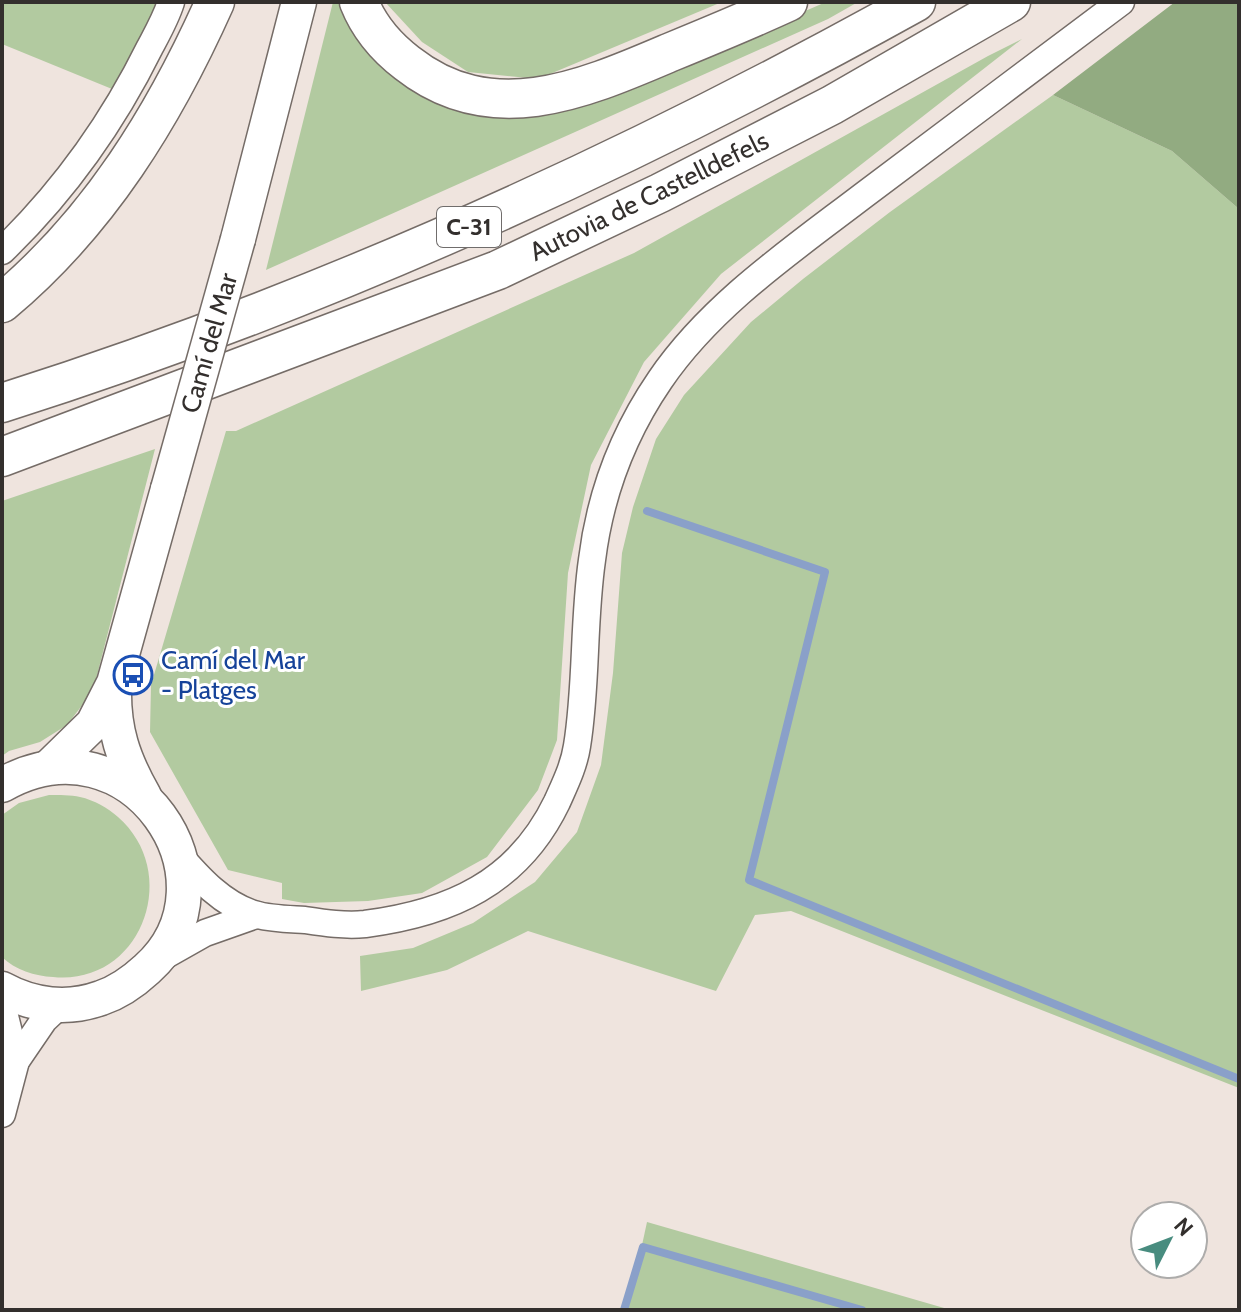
<svg xmlns="http://www.w3.org/2000/svg" width="1241" height="1312" viewBox="0 0 1241 1312" font-family="Cabin,sans-serif">
<style>
.green{fill:#b2caa0}
.forest{fill:#92ab81}
.lines{fill:none;stroke-linecap:round;stroke-linejoin:round}
.stream{stroke:#8aa0c9;stroke-width:8}
.minor-casing{stroke:#756c67;stroke-width:29}
.major-casing{stroke:#756c67;stroke-width:37}
.highway-casing{stroke:#756c67;stroke-width:41}
.minor{stroke:#fff;stroke-width:26}
.major{stroke:#fff;stroke-width:34}
.highway{stroke:#fff;stroke-width:38}
.major-bridge-casing{stroke:#756c67;stroke-width:37;stroke-linecap:butt}
.major-bridge{stroke:#fff;stroke-width:34}
.labels{text-anchor:middle;stroke-width:6;stroke-linejoin:round;paint-order:stroke}
.shield{fill:#fff;stroke:#706d6c;stroke-width:2}
.shield-label{font-size:24px;font-weight:bold;fill:#332f2d}
.street-label{font-size:26px;fill:#332f2d;stroke:#fff}
.transit-label{font-size:26px;fill:#164399;stroke:#fff;text-anchor:start}
</style>
<rect width="100%" height="100%" fill="#efe4de"/>
<g class="green">
<path d="M2 2H163L112 89 2 44Z"/>
<path d="M333 2H341L437 101 692 60 826 2H858L828 19 266 270Z"/>
<path d="M385 2H722L538 79 468 72 422 42Z"/>
<path d="M1022 39 721 274 644 362 591 465 568 573 557 740 538 790 487 857 422 893 368 901 304 903 282 899V883L228 870 150 732 151 685 226 431H236L634 253 988 56Z"/>
<path d="M1053 95 1172 151 1239 209V1088L791 911 755 915 716 991 528 931 447 970 361 991 360 956 413 948 473 923 535 882 577 832 601 765 613 673 622 553 633 507 656 439 684 395 751 322 803 279 890 212Z"/>
<path d="M155 449 93 691 67 725 40 742 9 751 2 756V501Z"/>
<path d="M49 795C59 795 71 795 80 797 94 800 108 808 118 817 183 874 141 986 53 977 35 976 15 970 2 957V815L19 803Z"/>
<path d="M647 1222 951 1310H628Z"/>
</g>
<path class="forest" d="M1175 2H1239V209L1172 151 1053 95Z"/>
<g class="lines">
<g class="stream">
<path d="M647 511 825 572 749 880 1239 1079"/>
<path d="M624 1310 643 1247 862 1310"/>
</g>
<g class="minor-casing">
<g id="minor">
<path d="M2 251C62 193 113 122 150 47 158 32 166 18 171 2"/>
<path d="M178 854C199 878 222 904 254 914 270 919 289 919 305 920 325 923 345 926 365 924 450 913 518 883 557 802 565 784 574 766 577 746 587 685 583 622 592 560 600 495 623 434 660 380 711 305 792 250 864 195 950 131 1035 66 1121 2"/>
<path d="M159 959 205 933 256 915"/>
<path d="M2 1004 16 1061"/>
<path d="M2 1114 16 1061 44 1020 60 1005"/>
</g>
</g>
<g class="major-casing">
<g id="major">
<path d="M238 239 299 2"/>
<path d="M114 687C113 730 123 759 144 796"/>
<path d="M49 767 93 724 114 683 168 489"/>
<path d="M2 785C131 711 245 881 147 969 134 981 119 992 101 998 68 1010 33 1006 2 989"/>
</g>
</g>
<g class="highway-casing">
<g id="highway">
<path d="M359 2C369 27 386 47 407 63 492 130 584 89 671 52 710 36 749 20 788 2"/>
<path d="M2 303C99 222 164 116 215 2"/>
<path d="M2 403C320 302 624 164 916 2"/>
<path d="M2 457 498 270 660 193 832 105 1011 2"/>
</g>
</g>
<use href="#minor" class="minor"/>
<use href="#major" class="major"/>
<use href="#highway" class="highway"/>
<g class="major-bridge-casing">
<path id="major-bridge" d="M168 489 238 239"/>
</g>
<use href="#major-bridge" class="major-bridge"/>
</g>
<defs>
<g id="bus-ring" transform="scale(2)"><circle r="9.5" fill="#fff" stroke="#1a4fb4" stroke-width="1.5"/><path d="M-5-6H5V4H4V6H2V4H-2V6H-4V4H-5ZM-3.5-4V0h7V-4ZM-3.5 1.2v1.5H-2V1.2ZM2 1.2v1.5H3.5V1.2Z" fill="#1a4fb4"/></g>
</defs>
<g fill-rule="evenodd">
<use href="#bus-ring" x="133" y="675"/>
</g>
<g class="labels">
<rect class="shield" x="437" y="207" width="64" height="40" rx="6"/>
<g class="shield-label">
<text x="469" y="235">C-31</text>
</g>
<g class="street-label">
<text transform="translate(649 196) rotate(-26)" y="9">Autovia de Castelldefels</text>
<text transform="translate(209 343) rotate(-74)" y="9">Camí del Mar</text>
</g>
<g class="transit-label">
<text x="161" y="669">Camí del Mar<tspan x="161" dy="30">- Platges</tspan></text>
</g>
</g>
<rect width="1241" height="1312" fill="none" stroke="#332f2d" stroke-width="8"/>
<g transform="translate(1169 1240) rotate(48)"><circle r="38" fill="#ffffff" stroke="#adacab" stroke-width="2"/>
<path d="M0-6L14 30L0 20L-14 30Z" fill="#488c7f"/>
<text y="-12" font-size="22" font-weight="bold" text-anchor="middle" fill="#332f2d">N</text>
</g>
</svg>
